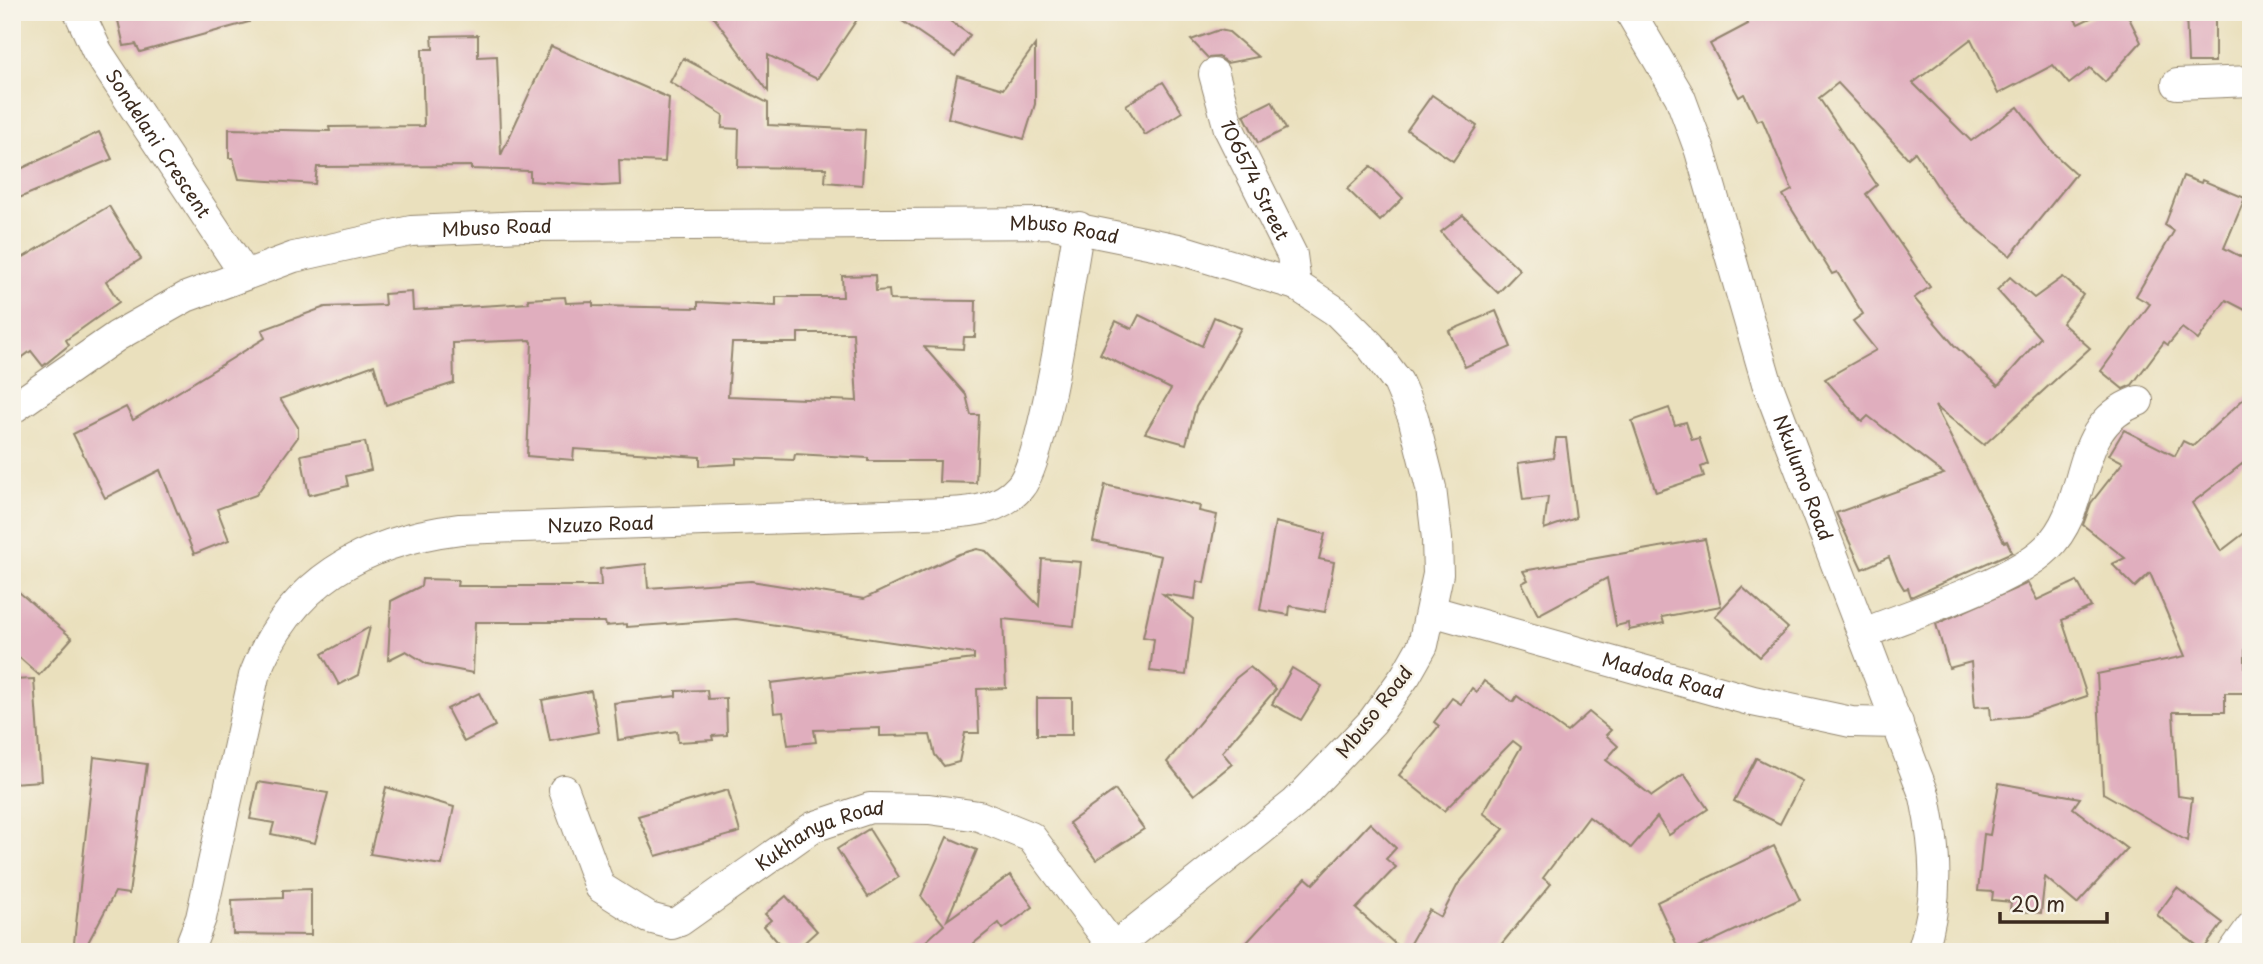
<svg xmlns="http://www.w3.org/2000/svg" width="2263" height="964" viewBox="0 0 2263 964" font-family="'Playpen Sans',sans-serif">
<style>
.building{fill:#e0aebe;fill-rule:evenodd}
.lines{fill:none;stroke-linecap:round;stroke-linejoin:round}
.minor-casing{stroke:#92856e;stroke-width:32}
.minor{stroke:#fff;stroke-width:30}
.labels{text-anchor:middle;stroke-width:5;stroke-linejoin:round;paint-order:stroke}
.street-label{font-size:19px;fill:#3b2a1e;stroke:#f7f3e8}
</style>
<rect width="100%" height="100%" fill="#f7f3e8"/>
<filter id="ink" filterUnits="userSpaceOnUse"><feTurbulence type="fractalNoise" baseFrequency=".0143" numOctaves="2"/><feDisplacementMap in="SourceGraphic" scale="14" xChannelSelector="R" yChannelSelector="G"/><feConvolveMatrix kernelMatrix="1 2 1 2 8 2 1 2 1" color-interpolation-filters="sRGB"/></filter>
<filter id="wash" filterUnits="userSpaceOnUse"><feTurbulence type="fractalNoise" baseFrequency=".00686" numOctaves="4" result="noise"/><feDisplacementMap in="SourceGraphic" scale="28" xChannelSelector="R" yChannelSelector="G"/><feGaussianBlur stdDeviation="1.57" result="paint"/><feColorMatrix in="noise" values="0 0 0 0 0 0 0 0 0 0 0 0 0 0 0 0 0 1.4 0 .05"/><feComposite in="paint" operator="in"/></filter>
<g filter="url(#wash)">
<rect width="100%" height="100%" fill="#eae0bd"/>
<g id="blocks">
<g class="building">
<path d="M116 12H248L249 22 140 52 136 44 124 46Z"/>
<path d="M710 12H862L817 79 768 55V91Z"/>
<path d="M889 12H937L970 35 955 57Z"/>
<path d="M1741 12H2070L2078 24 2103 12H2126L2141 42 2105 82 2090 68 2069 84 2053 65 1998 94 1971 39 1913 83 1971 141 2018 107 2052 152 2076 174 2010 256 1962 216 1946 199 1915 152 1908 158 1838 83 1819 98 1877 185 1866 194 1930 287 1914 298 1954 345 1998 386 2040 338 1997 290 2010 277 2034 298 2063 277 2083 295 2062 323 2090 348 1984 445 1935 406 2004 542 2007 541 2012 552 1911 597 1908 588 1904 589 1898 579 1889 557 1862 569 1836 513 1944 474 1868 416 1862 422 1825 379 1876 350 1853 321 1863 314 1837 272 1832 274 1783 195 1792 190 1762 119 1757 121 1744 94 1739 97 1710 44 1748 24Z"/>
<path d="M2186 12H2215V62H2188Z"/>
<path d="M1219 30 1229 32 1258 57 1227 63 1219 57 1208 58 1191 40Z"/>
<path d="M478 35V57L497 56 501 155 551 46 669 98 665 162 619 160 620 185 602 186 530 181V171L471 169V166L317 167 315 184 239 179 233 158H229V129L330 131 329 127 424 126 422 49H433L432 36Z"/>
<path d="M1035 45V104L1024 139 948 118 957 75 1003 89Z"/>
<path d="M683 58 768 103V125L865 130 862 185 825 182 826 168 738 167 739 129 722 128 723 115 670 82Z"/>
<path d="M1163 82 1182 112 1145 135 1126 105Z"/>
<path d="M1432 95 1477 126 1453 161 1407 130Z"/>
<path d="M1272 101 1286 129 1258 143 1244 115Z"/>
<path d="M99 132 112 159 12 201V173Z"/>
<path d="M1371 166 1403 198 1380 221 1347 189Z"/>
<path d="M2183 176 2201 183 2202 180 2245 198 2224 248 2251 262V313L2226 300 2198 340 2182 328 2168 345 2164 342 2132 385 2123 389 2101 371 2150 304 2136 296 2174 231 2165 225Z"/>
<path d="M109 206 141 259 106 281 119 302 66 340 69 345 43 366 31 351 12 365V264Z"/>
<path d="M1463 215 1520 270 1498 293 1461 257 1441 232Z"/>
<path d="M875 275 876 291 889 290 890 300 976 301 975 337H964L963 349 924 347 966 395 971 415H979L976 483 939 482 940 461H868V458L795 454 794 460 736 458V464L700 466V457L574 449 573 460 527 456 532 342 530 340 453 343 454 383 386 405 374 365 280 399 298 427V437L256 495 217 509 229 540 194 554 160 470 105 498 73 434 126 407 133 420 265 338 262 330 325 307 385 305 384 294 412 292 413 310 529 303 528 299 565 297 566 303 593 302V306L698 308V302L776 306V297H843L842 276ZM798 333H853L857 401 728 396 732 343H798Z"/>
<path d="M1496 311 1511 347 1465 367 1449 331Z"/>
<path d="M1139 315 1202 346 1214 317 1241 328 1196 407 1186 444 1145 433 1171 389 1100 354 1116 321 1132 329Z"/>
<path d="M2251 392V457L2192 503 2221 551 2251 528V647L2245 649V693H2225V712H2173L2178 796 2192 798 2187 841 2103 793 2097 674 2185 656 2150 573 2135 587 2112 564 2125 558 2083 525 2091 503 2123 462 2109 455 2124 430 2175 456 2183 441 2193 446Z"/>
<path d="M1669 408 1675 425 1686 422 1692 440 1699 438 1708 464 1701 467 1704 476 1656 492 1632 421Z"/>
<path d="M1556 438H1566L1576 518 1544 529 1548 497 1523 500 1518 463 1553 458Z"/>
<path d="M365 442 371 470 346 476 348 486 309 495 301 455Z"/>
<path d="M1105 485 1200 506 1199 511 1217 515 1204 583 1197 581 1195 599 1163 594 1193 619 1186 675 1150 671 1154 639 1143 637 1161 556 1093 541Z"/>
<path d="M1275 522 1325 534 1319 559 1334 562 1325 612 1290 606 1289 615 1260 610Z"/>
<path d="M1705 539 1721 606 1662 617 1664 623 1629 630 1628 623 1616 626 1607 578 1538 615 1522 583 1528 580 1523 571Z"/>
<path d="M977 549 986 551 1039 606 1042 559 1081 562 1074 626 1003 619 1006 688 977 689 979 733H965L959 762 944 766 935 755 930 735 880 736V728L814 730 816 742 788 745 783 712 774 713 771 683 974 659V654L736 619 627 627V624L606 626 605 622H475L473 673 427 664 406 651 388 660 391 601 421 586 422 579 458 580 457 586H601L600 569 646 564 648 588 751 581 864 599 959 554Z"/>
<path d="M2077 581 2091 607 2062 620 2087 696 2026 716 1991 720 1990 706 1975 707 1971 662 1949 668 1936 624 2028 583 2037 600Z"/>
<path d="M12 586 72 638 39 675 12 651Z"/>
<path d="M1742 587 1788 628 1760 657 1715 616Z"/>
<path d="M370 627 358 675 339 685 322 654Z"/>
<path d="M1250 667 1276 689 1222 752 1232 764 1194 795 1167 762 1236 678Z"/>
<path d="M1292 668 1322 686 1301 720 1272 704Z"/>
<path d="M34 679 41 781 12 783V680Z"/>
<path d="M1484 681 1513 702 1517 696 1567 732 1589 712 1611 730 1606 735 1618 746 1606 760 1652 796 1684 774 1708 809 1669 835 1657 817 1631 848 1589 817 1543 878 1551 884 1495 952H1405L1429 910 1441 917 1458 884 1504 829 1483 813 1521 747 1513 741 1444 811 1399 775 1439 726 1434 722 1452 698 1461 704 1472 688 1477 692Z"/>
<path d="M707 690 708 699 726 698 727 735 712 736 713 740 678 742 677 731 618 740 614 703 676 696V691Z"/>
<path d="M591 691 599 732 550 741 542 700Z"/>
<path d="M479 693 495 726 464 742 447 709Z"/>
<rect x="1037" y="698" width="35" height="37"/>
<path d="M94 757 147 764 129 894 115 892 83 952H73Z"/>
<path d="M1756 758 1802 781 1780 824 1734 801Z"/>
<path d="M258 782 328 793 315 843 271 834 274 823 250 819Z"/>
<path d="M1999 783 2080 798 2073 808 2127 849 2077 904 2045 877 2041 913 2010 910 2011 902 1992 900 1993 892 1978 891 1984 834 1990 835Z"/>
<path d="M386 787 454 807 442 865 370 854Z"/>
<path d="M728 790 740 832 656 856 638 816Z"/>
<path d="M1115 790 1144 829 1096 860 1069 823Z"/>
<path d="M1370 823 1396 848 1386 859 1396 867 1356 909 1404 952H1238L1306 878 1313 884Z"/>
<path d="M869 829 899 877 868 897 837 849Z"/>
<path d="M947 837 977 850 947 920 1010 875 1033 907 1003 929 999 923 963 952H914L944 925 921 896Z"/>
<path d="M1774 846 1800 900 1689 952H1680L1657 902Z"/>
<path d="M2177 888 2223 923 2203 950 2157 915Z"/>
<path d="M311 889V935L233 934 232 900 283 898V890Z"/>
<path d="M786 896 817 931 794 952H786L764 926 771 920 765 914Z"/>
</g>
</g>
</g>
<g filter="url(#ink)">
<use href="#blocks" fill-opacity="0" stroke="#92856e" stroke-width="2"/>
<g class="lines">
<g class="minor-casing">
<g id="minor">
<path id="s1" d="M79 12 97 51 244 273"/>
<path id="s2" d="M1630 12 1680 97 1700 151 1767 383 1925 797C1936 850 1940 899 1922 952"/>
<path id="s3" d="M1214 74 1229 129 1292 255 1296 285"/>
<path d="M2177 84 2251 81"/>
<path id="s4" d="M12 409 117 336 186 297 294 257 411 231 524 226 1049 223 1178 249 1296 285 1337 312 1370 345 1398 382 1413 417 1431 488 1437 539 1438 574 1423 645 1406 675 1372 722 1295 803 1108 952"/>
<path id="s5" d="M1432 611 1753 701 1851 722 1898 723"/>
<path d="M1864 633C1911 614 2013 582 2047 548 2093 503 2069 426 2138 401"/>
<path id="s6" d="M564 790 600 887 649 918 672 924 680 921 813 827 870 808 929 809 979 816 1031 837 1117 952"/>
<path id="s7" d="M188 952 201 918 254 676C289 582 363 541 460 529L947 513C974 512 1001 509 1020 487 1045 459 1070 275 1079 227"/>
<path d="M2233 952 2251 927"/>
</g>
</g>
<use href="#minor" class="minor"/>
</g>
</g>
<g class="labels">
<g class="street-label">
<text dy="7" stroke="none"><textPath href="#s1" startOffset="154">Sondelani Crescent</textPath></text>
<text dy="7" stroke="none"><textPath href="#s3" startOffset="114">106574 Street</textPath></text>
<text dy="7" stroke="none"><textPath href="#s4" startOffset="528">Mbuso Road</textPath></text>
<text dy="7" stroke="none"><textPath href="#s4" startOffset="1096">Mbuso Road</textPath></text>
<text dy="7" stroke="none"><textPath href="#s2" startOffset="499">Nkulumo Road</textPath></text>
<text dy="7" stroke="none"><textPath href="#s7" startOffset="693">Nzuzo Road</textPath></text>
<text dy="7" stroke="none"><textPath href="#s5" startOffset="240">Madoda Road</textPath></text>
<text transform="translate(1374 712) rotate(-52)" y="7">Mbuso Road</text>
<text dy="7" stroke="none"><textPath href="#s6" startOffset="360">Kukhanya Road</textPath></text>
</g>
</g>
<rect width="2263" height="964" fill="none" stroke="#f7f3e8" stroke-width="42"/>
<path d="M2000 912v10h107v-10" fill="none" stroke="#3b2a1e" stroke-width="3.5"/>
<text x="2011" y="912" font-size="21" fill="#3b2a1e" stroke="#f7f3e8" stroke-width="5" paint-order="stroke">20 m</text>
</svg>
